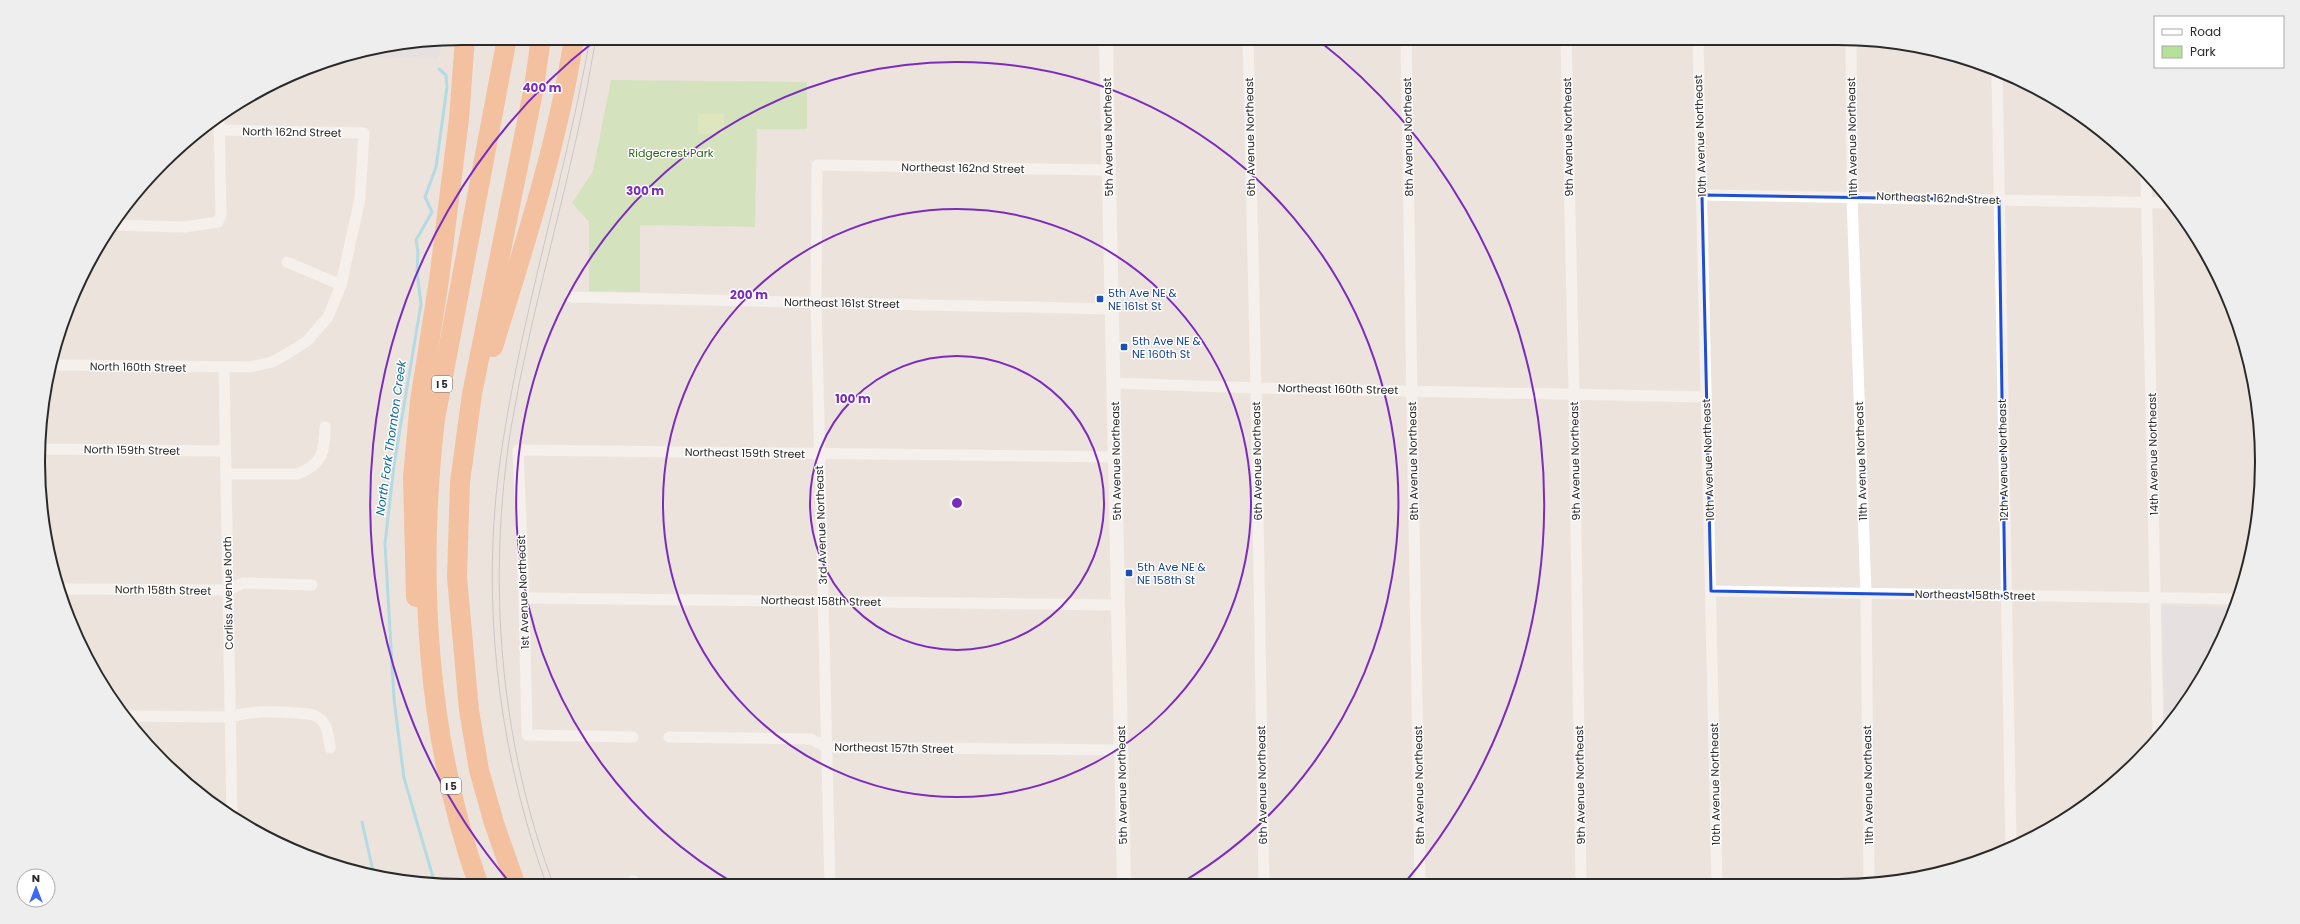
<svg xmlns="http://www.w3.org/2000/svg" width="2300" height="924" viewBox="0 0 2300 924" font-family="Poppins,sans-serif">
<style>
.industrial{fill:#dedce4}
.green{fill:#b5e199}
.pitch{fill:#c9e995}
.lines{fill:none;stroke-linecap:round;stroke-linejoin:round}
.stream{stroke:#70d1ec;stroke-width:3}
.minor{stroke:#fff;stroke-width:11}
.tertiary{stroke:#fff;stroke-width:14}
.motorway{stroke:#fb9757;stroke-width:20}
.tram{stroke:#9fa3b4;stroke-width:1}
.marked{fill:none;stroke:#1d4ed8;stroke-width:3;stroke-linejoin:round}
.ring{fill:none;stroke:#7b2cbf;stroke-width:2}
.transit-dot{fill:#1a4fb4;stroke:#fff;stroke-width:1.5}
.labels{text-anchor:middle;stroke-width:3;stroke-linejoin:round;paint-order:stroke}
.shield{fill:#fff;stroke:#6a6a6a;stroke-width:1}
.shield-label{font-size:10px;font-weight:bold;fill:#2a2a2a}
.street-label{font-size:11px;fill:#2a2a2a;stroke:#fff}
.park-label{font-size:11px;fill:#2e651b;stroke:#fff}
.transit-label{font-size:11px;fill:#164399;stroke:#fff;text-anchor:start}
.water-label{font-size:12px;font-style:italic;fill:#106f98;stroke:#fff}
.rim{fill:none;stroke:#2a2a2a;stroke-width:2}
.centre{fill:#7b2cbf;stroke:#fff;stroke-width:2}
.ring-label{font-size:12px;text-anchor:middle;font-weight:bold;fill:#7b2cbf;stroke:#fff;stroke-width:3;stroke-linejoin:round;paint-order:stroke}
</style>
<rect width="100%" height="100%" fill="#ece4dc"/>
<g class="industrial">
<path d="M444 40 438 59 343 56 380 46Z"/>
<path d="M2162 605 2235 608 2190 698 2165 726Z"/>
</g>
<path class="green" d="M611 80 807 82V129H757L755 227 640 225V292L589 291V222L572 203 593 171Z"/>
<rect class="pitch" x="698" y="114" width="26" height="20"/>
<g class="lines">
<g class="stream">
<path d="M362 822 374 875"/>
<path d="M435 884 404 778 394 699 385 544 394 465 421 304 417 272 418 252 416 240 432 212 425 197 436 167 447 87 446 75 439 69"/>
</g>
<g class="minor">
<path d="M1248 38 1256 388 1264 884"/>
<path d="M1406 38 1420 884"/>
<path d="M1566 38 1574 393 1581 883"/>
<path d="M1698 38 1717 883"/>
<path d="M1851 39 1852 196 1866 594 1869 882"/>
<path d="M1997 71 2011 848"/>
<path d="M2146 174 2158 735"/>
<path d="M1702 195 2173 203"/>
<path d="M112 225 184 227 218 222 221 215 219 117"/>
<path d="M287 262 341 285"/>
<path d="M571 297 1112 309"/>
<path d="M51 365 250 367 272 362 290 352 307 341 328 317 341 285 360 198 364 133 220 130"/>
<path d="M224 368 232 817"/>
<path d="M1114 383 1256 388 1706 397"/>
<path d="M39 449 225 451"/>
<path d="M226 474H297C323 464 324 453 325 427"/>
<path d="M59 589 228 590 243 583 312 585"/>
<path d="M1711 591 2239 599"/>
<path d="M524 598 1118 605"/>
<path d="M124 716 230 717C256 709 283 712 310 714 328 719 328 733 330 748"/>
<path d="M633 737 527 735 524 598 518 450 1116 457"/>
<path d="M669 737 811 739 826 747 1121 750"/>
<path d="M633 881 644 886"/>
<path d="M830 885 816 302 817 165 1109 170"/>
</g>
<path class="tertiary" d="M1106 38 1124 884"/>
<g class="motorway">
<path d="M493 347C524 246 558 143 574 38"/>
<path d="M416 597 413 477 420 401 439 280 459 119 465 38"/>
<path d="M479 886C426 738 417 574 435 419L507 38"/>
<path d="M516 886 494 823 479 770 469 710 457 577 460 482 472 394 534 87 541 38"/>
</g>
<g class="tram">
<path d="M547 886C496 745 479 590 503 441 524 305 566 173 590 38"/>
<path d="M554 886C499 741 487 580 511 428 533 297 575 169 596 38"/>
</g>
</g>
<path d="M0 0H2300V924H0ZM1702 195 1999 200 2005 596 1711 591Z" fill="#ece4dc" fill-opacity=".55" fill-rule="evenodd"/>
<path class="marked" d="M1702 195 1999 200 2005 596 1711 591Z"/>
<g class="ring">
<circle cx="957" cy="503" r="147"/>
<circle cx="957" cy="503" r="294"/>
<path d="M737 885A441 441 0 1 1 1181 883"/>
<path d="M511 884A587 587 0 0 1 596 40M1318 40A587 587 0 0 1 1407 880"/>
</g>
<g class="transit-dot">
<rect x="1096" y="295" width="8" height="8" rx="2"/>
<rect x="1120" y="343" width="8" height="8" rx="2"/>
<rect x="1125" y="569" width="8" height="8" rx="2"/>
</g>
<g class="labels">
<g class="shield">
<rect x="432" y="376" width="20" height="16" rx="3"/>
<rect x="441" y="778" width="20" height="16" rx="3"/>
</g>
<g class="shield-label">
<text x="442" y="388">I 5</text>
<text x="451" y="790">I 5</text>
</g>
<g class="street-label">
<text transform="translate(292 132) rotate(1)" y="4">North 162nd Street</text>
<text transform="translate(1700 136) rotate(-92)" y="4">10th Avenue Northeast</text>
<text transform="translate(1108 137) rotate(-91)" y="4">5th Avenue Northeast</text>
<text transform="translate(1250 137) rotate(-91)" y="4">6th Avenue Northeast</text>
<text transform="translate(1408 137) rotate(-91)" y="4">8th Avenue Northeast</text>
<text transform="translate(1568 137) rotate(-91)" y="4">9th Avenue Northeast</text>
<text transform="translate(1852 137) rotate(-91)" y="4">11th Avenue Northeast</text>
<text transform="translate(963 168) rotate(1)" y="4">Northeast 162nd Street</text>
<text transform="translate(1938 198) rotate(2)" y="4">Northeast 162nd Street</text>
<text transform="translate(842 303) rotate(1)" y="4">Northeast 161st Street</text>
<text transform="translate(138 367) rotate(1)" y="4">North 160th Street</text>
<text transform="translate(1338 389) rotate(1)" y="4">Northeast 160th Street</text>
<text transform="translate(132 450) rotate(1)" y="4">North 159th Street</text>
<text transform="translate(745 453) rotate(1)" y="4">Northeast 159th Street</text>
<text transform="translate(2153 454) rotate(-91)" y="4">14th Avenue Northeast</text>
<text transform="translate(1708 460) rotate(-92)" y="4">10th Avenue Northeast</text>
<text transform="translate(2003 460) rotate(-91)" y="4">12th Avenue Northeast</text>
<text transform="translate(1116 461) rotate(-91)" y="4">5th Avenue Northeast</text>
<text transform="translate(1257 461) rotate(-91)" y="4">6th Avenue Northeast</text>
<text transform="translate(1413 461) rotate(-91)" y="4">8th Avenue Northeast</text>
<text transform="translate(1575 461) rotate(-91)" y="4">9th Avenue Northeast</text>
<text transform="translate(1861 461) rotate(-92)" y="4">11th Avenue Northeast</text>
<text transform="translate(821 525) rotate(-92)" y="4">3rd Avenue Northeast</text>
<text transform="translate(163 590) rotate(1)" y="4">North 158th Street</text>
<text transform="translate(523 592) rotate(-92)" y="4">1st Avenue Northeast</text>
<text transform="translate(228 593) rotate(-91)" y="4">Corliss Avenue North</text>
<text transform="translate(1975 595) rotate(1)" y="4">Northeast 158th Street</text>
<text transform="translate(821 601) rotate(1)" y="4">Northeast 158th Street</text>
<text transform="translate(894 748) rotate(1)" y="4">Northeast 157th Street</text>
<text transform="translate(1715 784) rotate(-91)" y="4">10th Avenue Northeast</text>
<text transform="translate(1122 785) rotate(-91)" y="4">5th Avenue Northeast</text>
<text transform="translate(1262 785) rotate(-91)" y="4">6th Avenue Northeast</text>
<text transform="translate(1419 785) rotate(-91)" y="4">8th Avenue Northeast</text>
<text transform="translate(1580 785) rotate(-91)" y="4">9th Avenue Northeast</text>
<text transform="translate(1868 785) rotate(-91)" y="4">11th Avenue Northeast</text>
</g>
<g class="park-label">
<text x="671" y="157">Ridgecrest Park</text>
</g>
<g class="transit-label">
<text x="1108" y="297">5th Ave NE &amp;<tspan x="1108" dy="13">NE 161st St</tspan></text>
<text x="1132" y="345">5th Ave NE &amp;<tspan x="1132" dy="13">NE 160th St</tspan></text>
<text x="1137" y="571">5th Ave NE &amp;<tspan x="1137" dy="13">NE 158th St</tspan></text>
</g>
<g class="water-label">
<text transform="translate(391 438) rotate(-82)" y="4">North Fork Thornton Creek</text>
</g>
</g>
<path d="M0 0H2300V924H0ZM462 45H1838A417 417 0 0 1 2255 462V462A417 417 0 0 1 1838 879H462A417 417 0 0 1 45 462V462A417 417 0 0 1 462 45Z" fill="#eee" fill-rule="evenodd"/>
<path class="rim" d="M462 45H1838A417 417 0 0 1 2255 462V462A417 417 0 0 1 1838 879H462A417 417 0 0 1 45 462V462A417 417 0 0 1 462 45Z"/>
<circle cx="957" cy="503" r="6" class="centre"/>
<g class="ring-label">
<text x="542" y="92">400 m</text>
<text x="645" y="195">300 m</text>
<text x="749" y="299">200 m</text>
<text x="853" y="403">100 m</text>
</g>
<rect x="2154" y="16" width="130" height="52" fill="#ffffff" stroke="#aaaaaa"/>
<rect x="2162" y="29" width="20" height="6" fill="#ffffff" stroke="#aaaaaa"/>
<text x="2190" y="36" font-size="12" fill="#2a2a2a">Road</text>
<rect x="2162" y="46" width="20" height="12" fill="#b5e199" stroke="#aaaaaa"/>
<text x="2190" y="56" font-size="12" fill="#2a2a2a">Park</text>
<g transform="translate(36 888)"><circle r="19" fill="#ffffff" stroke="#aaaaaa"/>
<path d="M0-3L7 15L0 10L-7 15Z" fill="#3e68f6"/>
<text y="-6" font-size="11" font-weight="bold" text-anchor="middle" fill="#2a2a2a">N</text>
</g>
</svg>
